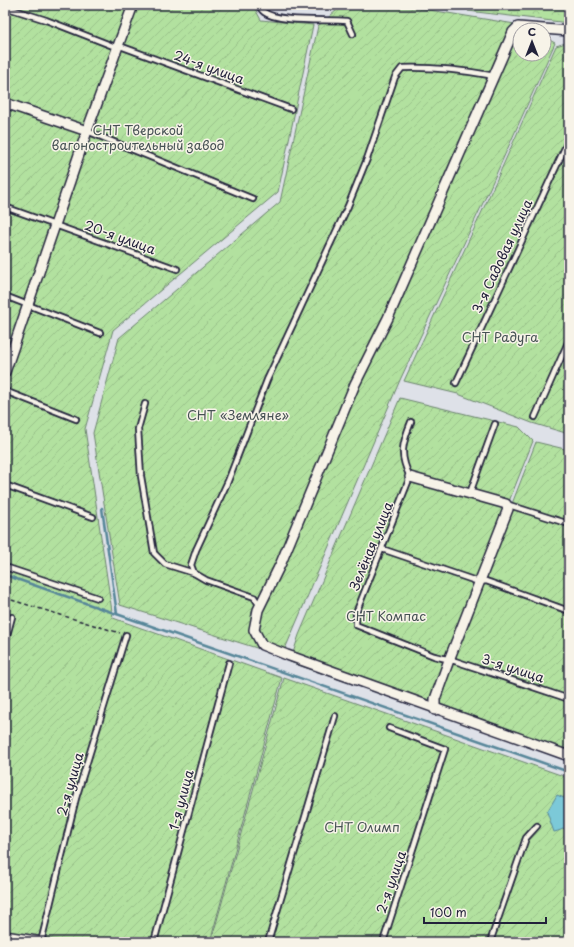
<svg xmlns="http://www.w3.org/2000/svg" width="574" height="947" font-family="'Playpen Sans',sans-serif">
<style>
.forest{fill:url(#forest-crowns);stroke:#6a826d}
.garden{fill:url(#garden-furrows);stroke:#6a826d}
.water{fill:#7bc9d8;stroke:#578699}
.lines{fill:none;stroke-linecap:round;stroke-linejoin:round}
.stream{stroke:#578699;stroke-width:2.5}
.service-casing{stroke:#22223b;stroke-width:8}
.minor-casing{stroke:#22223b;stroke-width:12}
.path{stroke:#22223b;stroke-width:1.5;stroke-dasharray:4 3;stroke-linecap:butt}
.service{stroke:#f7f3e8;stroke-width:4.5}
.minor{stroke:#f7f3e8;stroke-width:9}
.labels{text-anchor:middle;stroke-width:3;stroke-linejoin:round;paint-order:stroke}
.street-label{font-size:13px;fill:#22223b;stroke:#f7f3e8}
.park-label{font-size:13px;fill:#465254;stroke:#f7f3e8}
</style>
<defs>
<pattern id="forest-crowns" width="20" height="18" patternUnits="userSpaceOnUse"><rect width="20" height="18" fill="#b2e19f"/><path d="M2 6a3 3 0 1 1 6 0M12 15a3 3 0 1 1 6 0" fill="none" stroke="#99c18a"/></pattern>
<pattern id="garden-furrows" width="10" height="10" patternUnits="userSpaceOnUse"><rect width="10" height="10" fill="#b2e19f"/><path d="M-1 1l2-2M0 10L10 0M9 11l2-2" fill="none" stroke="#99c18a"/></pattern>
</defs>
<rect width="100%" height="100%" fill="#dee1e8"/>
<filter id="ink" filterUnits="userSpaceOnUse"><feTurbulence type="fractalNoise" baseFrequency=".025" numOctaves="2"/><feDisplacementMap in="SourceGraphic" scale="8" xChannelSelector="R" yChannelSelector="G"/><feConvolveMatrix kernelMatrix="1 2 1 2 8 2 1 2 1" color-interpolation-filters="sRGB"/></filter>
<g filter="url(#ink)">
<path class="forest" d="M480,5H569V23L468,11Z"/>
<g class="garden">
<path d="M5,5H253L261,20L313,25L278,192L113,330L85,429L113,618L282,678L210,942H68L5,931Z"/>
<path d="M343,5L417,8L515,24L520,30V54H544V37L555,43L489,190L400,380L282,656L120,605L93,433L119,338L280,202L318,26Z"/>
<path d="M569,42V434L532,423L458,394L404,381L497,179L556,46Z"/>
<path d="M400,398L519,427L533,441L426,710L290,662L299,635Z"/>
<path d="M536,442L569,450V759L431,712Z"/>
<path d="M284,678L569,778V942H211Z"/>
</g>
<path class="water" d="M557,795L569,800C569,817 574,828 554,832L547,812Z"/>
<g class="lines">
<g class="stream">
<path d="M102,508L117,614"/>
<path d="M5,575L569,772"/>
</g>
<defs>
<g id="service">
<path d="M258,5C260,7 262,11 264,12C278,23 327,19 347,21L353,34"/>
<path d="M5,7L46,20L118,48"/>
<path d="M120,46L291,109"/>
<path d="M87,131L253,199"/>
<path d="M5,207L177,269"/>
<path d="M5,296L100,333"/>
<path d="M456,383L569,139"/>
<path d="M5,391L76,419"/>
<path d="M145,404L138,429L141,476L154,553L165,564L194,573"/>
<path d="M535,417L569,340"/>
<path d="M411,422C402,444 399,455 410,477L356,613V625L434,656L455,661L569,699"/>
<path d="M5,485L93,517"/>
<path d="M470,493L495,424"/>
<path d="M506,504L569,524"/>
<path d="M382,549L479,582L486,581L569,611"/>
<path d="M5,567L98,598"/>
<path d="M260,606L254,597L206,580L194,573L191,565L196,550L228,481L267,380L348,206L367,159L395,77L402,68C431,67 460,70 489,75L491,80"/>
<path d="M5,643L12,617"/>
<path d="M41,942L76,798L126,635"/>
<path d="M154,942L229,663"/>
<path d="M268,942L335,716"/>
<path d="M383,942L445,749L389,728"/>
<path d="M490,942L526,838L537,826"/>
</g>
<g id="minor">
<path d="M569,31L518,27L513,32L388,318L355,384L281,563L258,610L254,630L262,645L287,655L569,756"/>
<path d="M5,103L87,131"/>
<path d="M5,372L87,131L133,5"/>
<path d="M410,477L506,504L508,509L449,660L435,699V710"/>
<path d="M5,936L42,942"/>
</g>
</defs>
<use href="#service" class="service-casing"/>
<use href="#minor" class="minor-casing"/>
<path class="path" d="M5,598L120,633"/>
<use href="#service" class="service"/>
<use href="#minor" class="minor"/>
</g>
</g>
<g class="labels">
<g class="street-label">
<text transform="translate(209 67) rotate(20)" y="5">24-я улица</text>
<text transform="translate(120 237) rotate(20)" y="5">20-я улица</text>
<text transform="translate(502 256) rotate(-65)" y="5">3-я Садовая улица</text>
<text transform="translate(371 546) rotate(-68)" y="5">Зелёная улица</text>
<text transform="translate(513 668) rotate(18)" y="5">3-я улица</text>
<text transform="translate(70 784) rotate(-74)" y="5">2-я улица</text>
<text transform="translate(181 800) rotate(-75)" y="5">1-я улица</text>
<text transform="translate(391 882) rotate(-71)" y="5">2-я улица</text>
</g>
<g class="park-label">
<text x="138" y="135">СНТ Тверской<tspan x="138" dy="15">вагоностроительный завод</tspan></text>
<text x="500" y="342">СНТ Радуга</text>
<text x="238" y="420">СНТ «Земляне»</text>
<text x="386" y="621">СНТ Компас</text>
<text x="362" y="832">СНТ Олимп</text>
</g>
</g>
<rect width="574" height="947" fill="none" stroke="#f7f3e8" stroke-width="20"/>
<rect x="10" y="10" width="554" height="927" fill="none" stroke="#22223b" stroke-width="1.5" filter="url(#ink)"/>
<g transform="translate(532 42)"><circle r="19" fill="#f7f3e8" stroke="#a29fa3"/>
<path d="M0-3L7 15L0 10L-7 15Z" fill="#22223b"/>
<text y="-6" font-size="11" font-weight="bold" text-anchor="middle" fill="#22223b">С</text>
</g>
<path d="M424 917v6h122v-6" fill="none" stroke="#22223b" stroke-width="2"/>
<text x="430" y="917" font-size="12" fill="#22223b" stroke="#f7f3e8" stroke-width="3" paint-order="stroke">100 m</text>
</svg>
